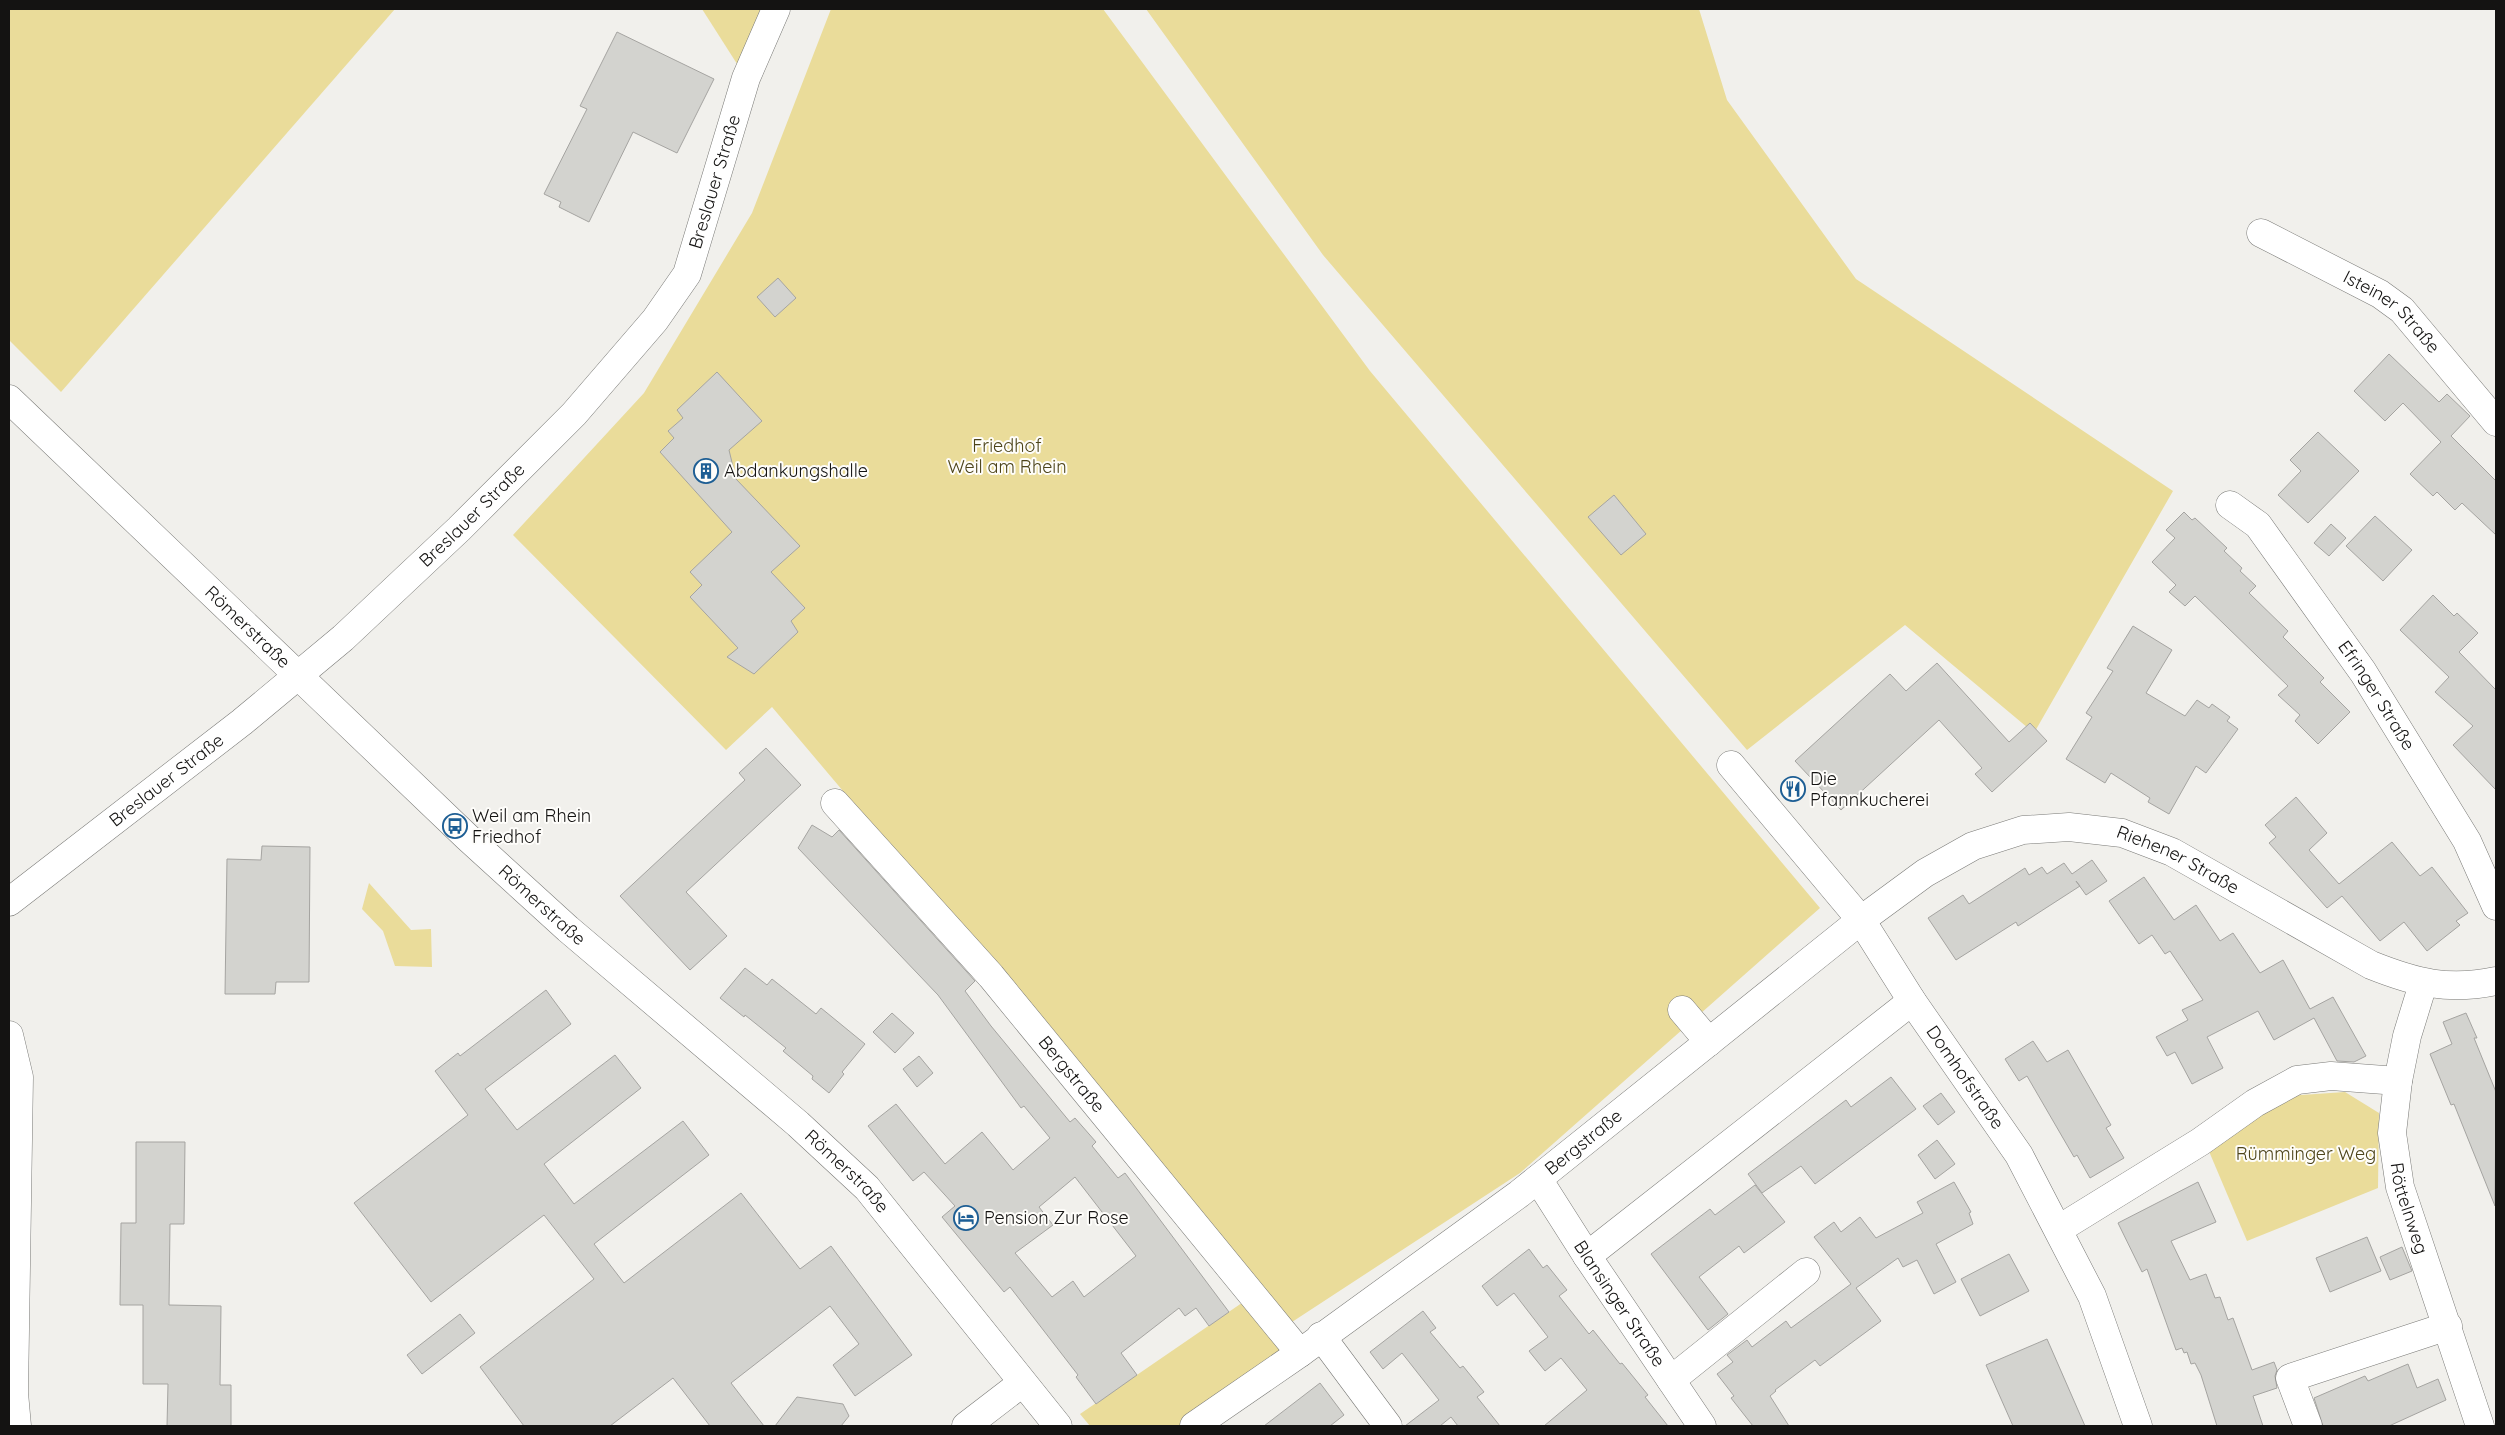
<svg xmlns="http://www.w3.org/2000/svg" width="2505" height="1435" font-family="Quicksand,sans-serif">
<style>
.green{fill:#eadc9a}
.building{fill:#d3d3cf;stroke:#a5a4a1;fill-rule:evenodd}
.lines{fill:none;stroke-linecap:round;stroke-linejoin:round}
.minor-casing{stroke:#7a7a77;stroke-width:29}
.minor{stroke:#fff;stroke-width:28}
.labels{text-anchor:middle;stroke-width:4;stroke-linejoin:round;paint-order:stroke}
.street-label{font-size:18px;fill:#141312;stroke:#fefdfa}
.park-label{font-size:18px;fill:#4d441a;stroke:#fefdfa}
.poi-label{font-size:18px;fill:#141312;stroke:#fefdfa;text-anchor:start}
</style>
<rect width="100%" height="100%" fill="#f1f0ec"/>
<g class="green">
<path d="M9,9H395L61,392L9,340Z"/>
<path d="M702,9H776L746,78Z"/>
<path d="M831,9H1103L1370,371L1820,908L1520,1173L1292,1322L772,707L726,750L513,535L644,393L752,213Z"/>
<path d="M1146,9H1699L1727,100L1856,279L2173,491L2034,733L1905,625L1747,750L1323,255Z"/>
<path d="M369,883L411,930L431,929L432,967L395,966L383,931L362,909Z"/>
<path d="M2345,1092L2379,1113L2378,1188L2247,1241L2208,1149L2287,1096Z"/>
<path d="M1252,1296L1300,1353L1194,1426H1090L1080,1414Z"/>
</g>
<g class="building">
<path d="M617,32L714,79L677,153L633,132L589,222L559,207L561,202L544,194L587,109L580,106Z"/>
<path d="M778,278L796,298L775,317L757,297Z"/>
<path d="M2389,354L2439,402L2447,394L2470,416L2451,436L2496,481V535L2462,503L2455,510L2437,492L2433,496L2410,474L2441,442L2403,403L2385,421L2354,391Z"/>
<path d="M717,372L762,421L729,450L736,479L800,546L771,572L805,608L791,621L798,632L754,674L727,657L738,648L690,597L702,585L690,572L732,532L660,452L674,438L668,431L683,418L677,410Z"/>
<path d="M2318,432L2359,471L2308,523L2278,495L2301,471L2290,460Z"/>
<path d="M1614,495L1646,534L1621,555L1588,517Z"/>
<path d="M2184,512L2192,520L2195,518L2227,548L2224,551L2242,568L2240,571L2256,586L2249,593L2288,631L2283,637L2324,678L2320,682L2350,712L2318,744L2295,721L2300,715L2278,695L2288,686L2195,596L2185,606L2169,592L2176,585L2152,562L2175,538L2166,530Z"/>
<path d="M2375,516L2412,550L2383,581L2346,546Z"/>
<path d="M2331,524L2346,538L2329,556L2314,543Z"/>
<path d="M2433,595L2454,616L2457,613L2478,633L2459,652L2496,690V790L2453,745L2473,726L2435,692L2449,677L2400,630Z"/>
<path d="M2133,626L2172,650L2146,693L2185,716L2197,700L2209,708L2212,704L2230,717L2227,721L2238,729L2206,773L2196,766L2169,814L2148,802L2150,798L2111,773L2105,783L2066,759L2092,717L2086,713L2113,671L2107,668Z"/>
<path d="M1937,663L2009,742L2030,723L2047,741L1992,792L1975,774L1982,768L1939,720L1841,810L1795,761L1890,674L1906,691Z"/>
<path d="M766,748L801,785L686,892L727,936L690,970L620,896L745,780L739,773Z"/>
<path d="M2296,797L2327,833L2309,850L2339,884L2392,842L2420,876L2432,867L2468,913L2456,921L2460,925L2427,951L2404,922L2380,941L2342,896L2327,908L2269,843L2276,837L2265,825Z"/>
<path d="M812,825L832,837L839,830L975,981L965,991L991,1026L1070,1122L1075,1118L1096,1142L1092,1146L1118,1178L1125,1173L1229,1312L1209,1326L1196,1308L1185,1316L1179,1308L1121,1353L1137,1375L1096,1404L1076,1377L1078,1375L1010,1287L1004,1292L942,1217L955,1206L924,1172L913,1181L868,1126L896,1104L945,1164L982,1132L1013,1170L1050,1138L1024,1106L1021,1108L938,995L798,848ZM1075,1177L1136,1256L1084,1297L1073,1281L1052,1297L1015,1253L1053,1225L1039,1207Z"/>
<path d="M262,846L310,847L309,982H276L275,994H225L227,859L261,860Z"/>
<path d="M2092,860L2107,881L2086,895L2076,881L2080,886L2018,926L2016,922L1956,960L1928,918L1963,895L1969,904L2025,868L2029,875L2042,867L2047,874L2064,863L2072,874Z"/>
<path d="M2144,877L2174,920L2196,905L2220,941L2233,933L2260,973L2283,960L2310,1009L2333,997L2366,1056L2354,1062L2337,1061L2314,1018L2274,1040L2258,1011L2207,1037L2223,1068L2192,1084L2175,1052L2167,1056L2156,1037L2188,1020L2182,1010L2203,1000L2170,951L2165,954L2152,935L2139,944L2109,901Z"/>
<path d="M745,968L767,985L772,979L816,1014L821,1008L865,1044L842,1072L844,1074L829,1093L812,1079L813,1076L783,1051L786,1048L745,1015L744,1017L720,998Z"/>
<path d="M546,990L571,1024L485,1089L517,1130L615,1055L641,1088L544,1164L574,1204L683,1121L709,1155L594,1244L624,1283L741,1193L800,1269L831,1246L912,1355L855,1396L833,1365L859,1344L830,1306L731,1383L764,1426H710L673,1378L610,1426H524L480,1367L594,1279L544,1215L431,1302L354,1203L468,1115L435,1071L458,1053L460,1056Z"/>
<path d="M892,1013L914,1033L895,1053L873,1032Z"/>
<path d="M2466,1013L2477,1038H2474L2496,1092L2495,1206L2454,1104L2451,1105L2430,1054L2452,1044L2443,1022Z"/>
<path d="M2033,1041L2047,1062L2068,1050L2111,1125L2106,1128L2124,1158L2090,1178L2077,1155L2074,1157L2027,1076L2019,1081L2005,1059Z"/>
<path d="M919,1056L933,1073L917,1087L903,1069Z"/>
<path d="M1891,1077L1916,1109L1815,1184L1801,1166L1762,1193L1748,1174L1846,1100L1851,1107Z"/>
<path d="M1941,1093L1955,1112L1938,1125L1923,1106Z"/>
<path d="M1937,1140L1955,1164L1935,1179L1918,1155Z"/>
<path d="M136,1142H185L184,1224H170L169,1305L221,1306L220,1385H231V1426H167L168,1384H143V1305H120L121,1223H136Z"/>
<path d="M1954,1182L1971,1212L1969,1213L1973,1224L1936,1244L1956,1282L1934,1294L1917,1260L1903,1267L1898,1258L1856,1288L1881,1321L1820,1366L1815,1360L1775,1390L1776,1391L1770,1396L1789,1426H1753L1731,1398L1734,1396L1717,1374L1733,1362L1727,1355L1747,1340L1752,1347L1786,1321L1791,1328L1851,1284L1814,1237L1834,1222L1841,1232L1860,1217L1876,1238L1923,1213L1917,1202Z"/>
<path d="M2198,1182L2216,1222L2171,1241L2190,1280L2206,1274L2215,1298L2220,1297L2228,1320L2233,1318L2252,1370L2274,1362L2277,1370L2275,1376L2277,1388L2253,1396L2263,1426H2217L2201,1375L2195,1363L2191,1364L2187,1352L2184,1353L2182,1348L2176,1350L2147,1269L2142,1272L2118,1223Z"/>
<path d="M1755,1185L1785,1222L1744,1253L1739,1246L1699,1277L1728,1314L1708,1330L1651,1254L1710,1209L1715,1215Z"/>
<path d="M2367,1237L2381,1271L2330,1292L2316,1258Z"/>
<path d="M2402,1247L2412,1271L2390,1280L2380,1257Z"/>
<path d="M1529,1249L1543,1268L1547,1265L1567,1290L1559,1296L1589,1334L1593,1330L1620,1364L1622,1363L1648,1395L1645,1397L1668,1426H1544L1587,1390L1561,1358L1545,1371L1529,1351L1548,1337L1514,1293L1497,1306L1482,1286Z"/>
<path d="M2009,1254L2029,1291L1980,1316L1961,1279Z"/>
<path d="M1423,1311L1436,1328L1430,1332L1460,1368L1463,1366L1484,1392L1477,1397L1500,1426H1458L1451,1417L1440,1426H1405L1439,1400L1402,1353L1383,1369L1370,1352Z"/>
<path d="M460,1314L475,1333L422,1374L407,1355Z"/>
<path d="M2047,1339L2085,1426H2013L1986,1365Z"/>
<path d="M2408,1364L2417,1388L2438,1379L2446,1400L2389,1426H2323L2314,1398L2365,1376L2368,1381Z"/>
<path d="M1320,1383L1344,1415L1330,1426H1264Z"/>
<path d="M797,1397L843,1404L849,1416L841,1426H775Z"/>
</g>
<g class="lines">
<defs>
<g id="minor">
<path id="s1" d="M2261,233L2380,294L2402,310L2496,422"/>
<path id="s2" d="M9,399L467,837L568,929L798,1124L867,1188L1058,1426"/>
<path id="s3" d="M2230,505L2258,525L2363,672L2467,841L2496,906"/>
<path id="s4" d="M1731,765L1861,920L1912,1001L2019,1155L2092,1296L2138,1426"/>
<path id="s5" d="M835,803L991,976L1300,1353"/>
<path id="s6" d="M9,902L242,722L343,638L459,529L574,414L655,320L687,274L746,78L776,9"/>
<path id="s7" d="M2423,984L2407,1036L2398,1081L2392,1133L2400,1187L2480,1426"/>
<path d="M1682,1010L1709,1042"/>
<path d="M9,1035L19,1077L14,1393L17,1426"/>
<path id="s8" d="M1538,1179L1587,1256L1702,1426"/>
<path d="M2059,1229L2200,1142L2255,1103L2297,1080L2331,1076L2398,1081"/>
<path d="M1587,1256L1912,1001"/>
<path d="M1321,1336L1388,1426"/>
<path d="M1671,1380L1806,1272"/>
<path d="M966,1426L1022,1383"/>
<path id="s9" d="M1194,1426L1300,1353L1519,1194L1861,920L1925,873L1973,846L2023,830L2069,827L2122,833L2172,852L2371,965C2416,983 2448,991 2496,981"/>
<path d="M2308,1426L2290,1378L2448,1326"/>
</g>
</defs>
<use href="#minor" class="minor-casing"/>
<use href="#minor" class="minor"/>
</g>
<defs>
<symbol id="building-ring" viewBox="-11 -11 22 22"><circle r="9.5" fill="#fefdfa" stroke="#1d5e94" stroke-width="1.5"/><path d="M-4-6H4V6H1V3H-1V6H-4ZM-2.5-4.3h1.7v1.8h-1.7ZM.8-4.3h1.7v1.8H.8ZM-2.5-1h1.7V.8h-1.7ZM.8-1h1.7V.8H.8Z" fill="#1d5e94"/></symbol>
<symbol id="restaurant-ring" viewBox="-11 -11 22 22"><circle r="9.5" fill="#fefdfa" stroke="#1d5e94" stroke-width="1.5"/><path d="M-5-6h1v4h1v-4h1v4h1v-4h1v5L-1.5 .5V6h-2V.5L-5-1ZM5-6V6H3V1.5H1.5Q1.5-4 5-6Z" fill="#1d5e94"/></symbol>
<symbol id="bus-ring" viewBox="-11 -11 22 22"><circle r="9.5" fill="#fefdfa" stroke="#1d5e94" stroke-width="1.5"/><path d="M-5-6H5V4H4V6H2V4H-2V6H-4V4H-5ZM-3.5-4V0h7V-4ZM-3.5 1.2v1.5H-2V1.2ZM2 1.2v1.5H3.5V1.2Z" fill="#1d5e94"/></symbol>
<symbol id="hotel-ring" viewBox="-11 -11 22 22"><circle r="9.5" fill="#fefdfa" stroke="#1d5e94" stroke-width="1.5"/><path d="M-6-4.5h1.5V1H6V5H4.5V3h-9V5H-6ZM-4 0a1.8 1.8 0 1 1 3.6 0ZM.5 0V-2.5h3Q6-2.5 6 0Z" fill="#1d5e94"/></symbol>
</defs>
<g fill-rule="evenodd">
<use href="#building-ring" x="692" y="457" width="28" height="28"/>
<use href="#restaurant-ring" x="1779" y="775" width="28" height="28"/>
<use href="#bus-ring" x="441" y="812" width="28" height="28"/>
<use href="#hotel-ring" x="952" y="1204" width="28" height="28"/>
</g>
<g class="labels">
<g class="street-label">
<text dy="6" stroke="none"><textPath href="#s6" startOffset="1024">Breslauer Straße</textPath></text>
<text dy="6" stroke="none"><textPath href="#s1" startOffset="154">Isteiner Straße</textPath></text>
<text dy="6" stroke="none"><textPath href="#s6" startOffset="604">Breslauer Straße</textPath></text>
<text dy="6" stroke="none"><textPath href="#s2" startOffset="330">Römerstraße</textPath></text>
<text dy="6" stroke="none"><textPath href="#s3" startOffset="242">Efringer Straße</textPath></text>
<text dy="6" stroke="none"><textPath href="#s6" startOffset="199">Breslauer Straße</textPath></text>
<text dy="6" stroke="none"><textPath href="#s9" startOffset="1186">Riehener Straße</textPath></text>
<text dy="6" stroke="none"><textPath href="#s2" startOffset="735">Römerstraße</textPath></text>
<text dy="6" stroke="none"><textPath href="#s5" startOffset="360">Bergstraße</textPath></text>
<text dy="6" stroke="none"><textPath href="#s4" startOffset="391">Domhofstraße</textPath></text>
<text dy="6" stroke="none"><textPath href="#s9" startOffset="482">Bergstraße</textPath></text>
<text dy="6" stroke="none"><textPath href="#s2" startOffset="1140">Römerstraße</textPath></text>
<text dy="6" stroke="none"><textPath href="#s7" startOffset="230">Röttelnweg</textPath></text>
<text dy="6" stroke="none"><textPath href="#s8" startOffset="149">Blansinger Straße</textPath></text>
</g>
<g class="park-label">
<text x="1007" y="452">Friedhof<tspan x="1007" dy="21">Weil am Rhein</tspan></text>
<text x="2306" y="1160">Rümminger Weg</text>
</g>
<g class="poi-label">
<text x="724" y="477">Abdankungshalle</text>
<text x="1810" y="785">Die<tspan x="1810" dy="21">Pfannkucherei</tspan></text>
<text x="472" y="822">Weil am Rhein<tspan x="472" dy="21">Friedhof</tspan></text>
<text x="984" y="1224">Pension Zur Rose</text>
</g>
</g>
<rect width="2505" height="1435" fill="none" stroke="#141312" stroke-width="20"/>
</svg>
